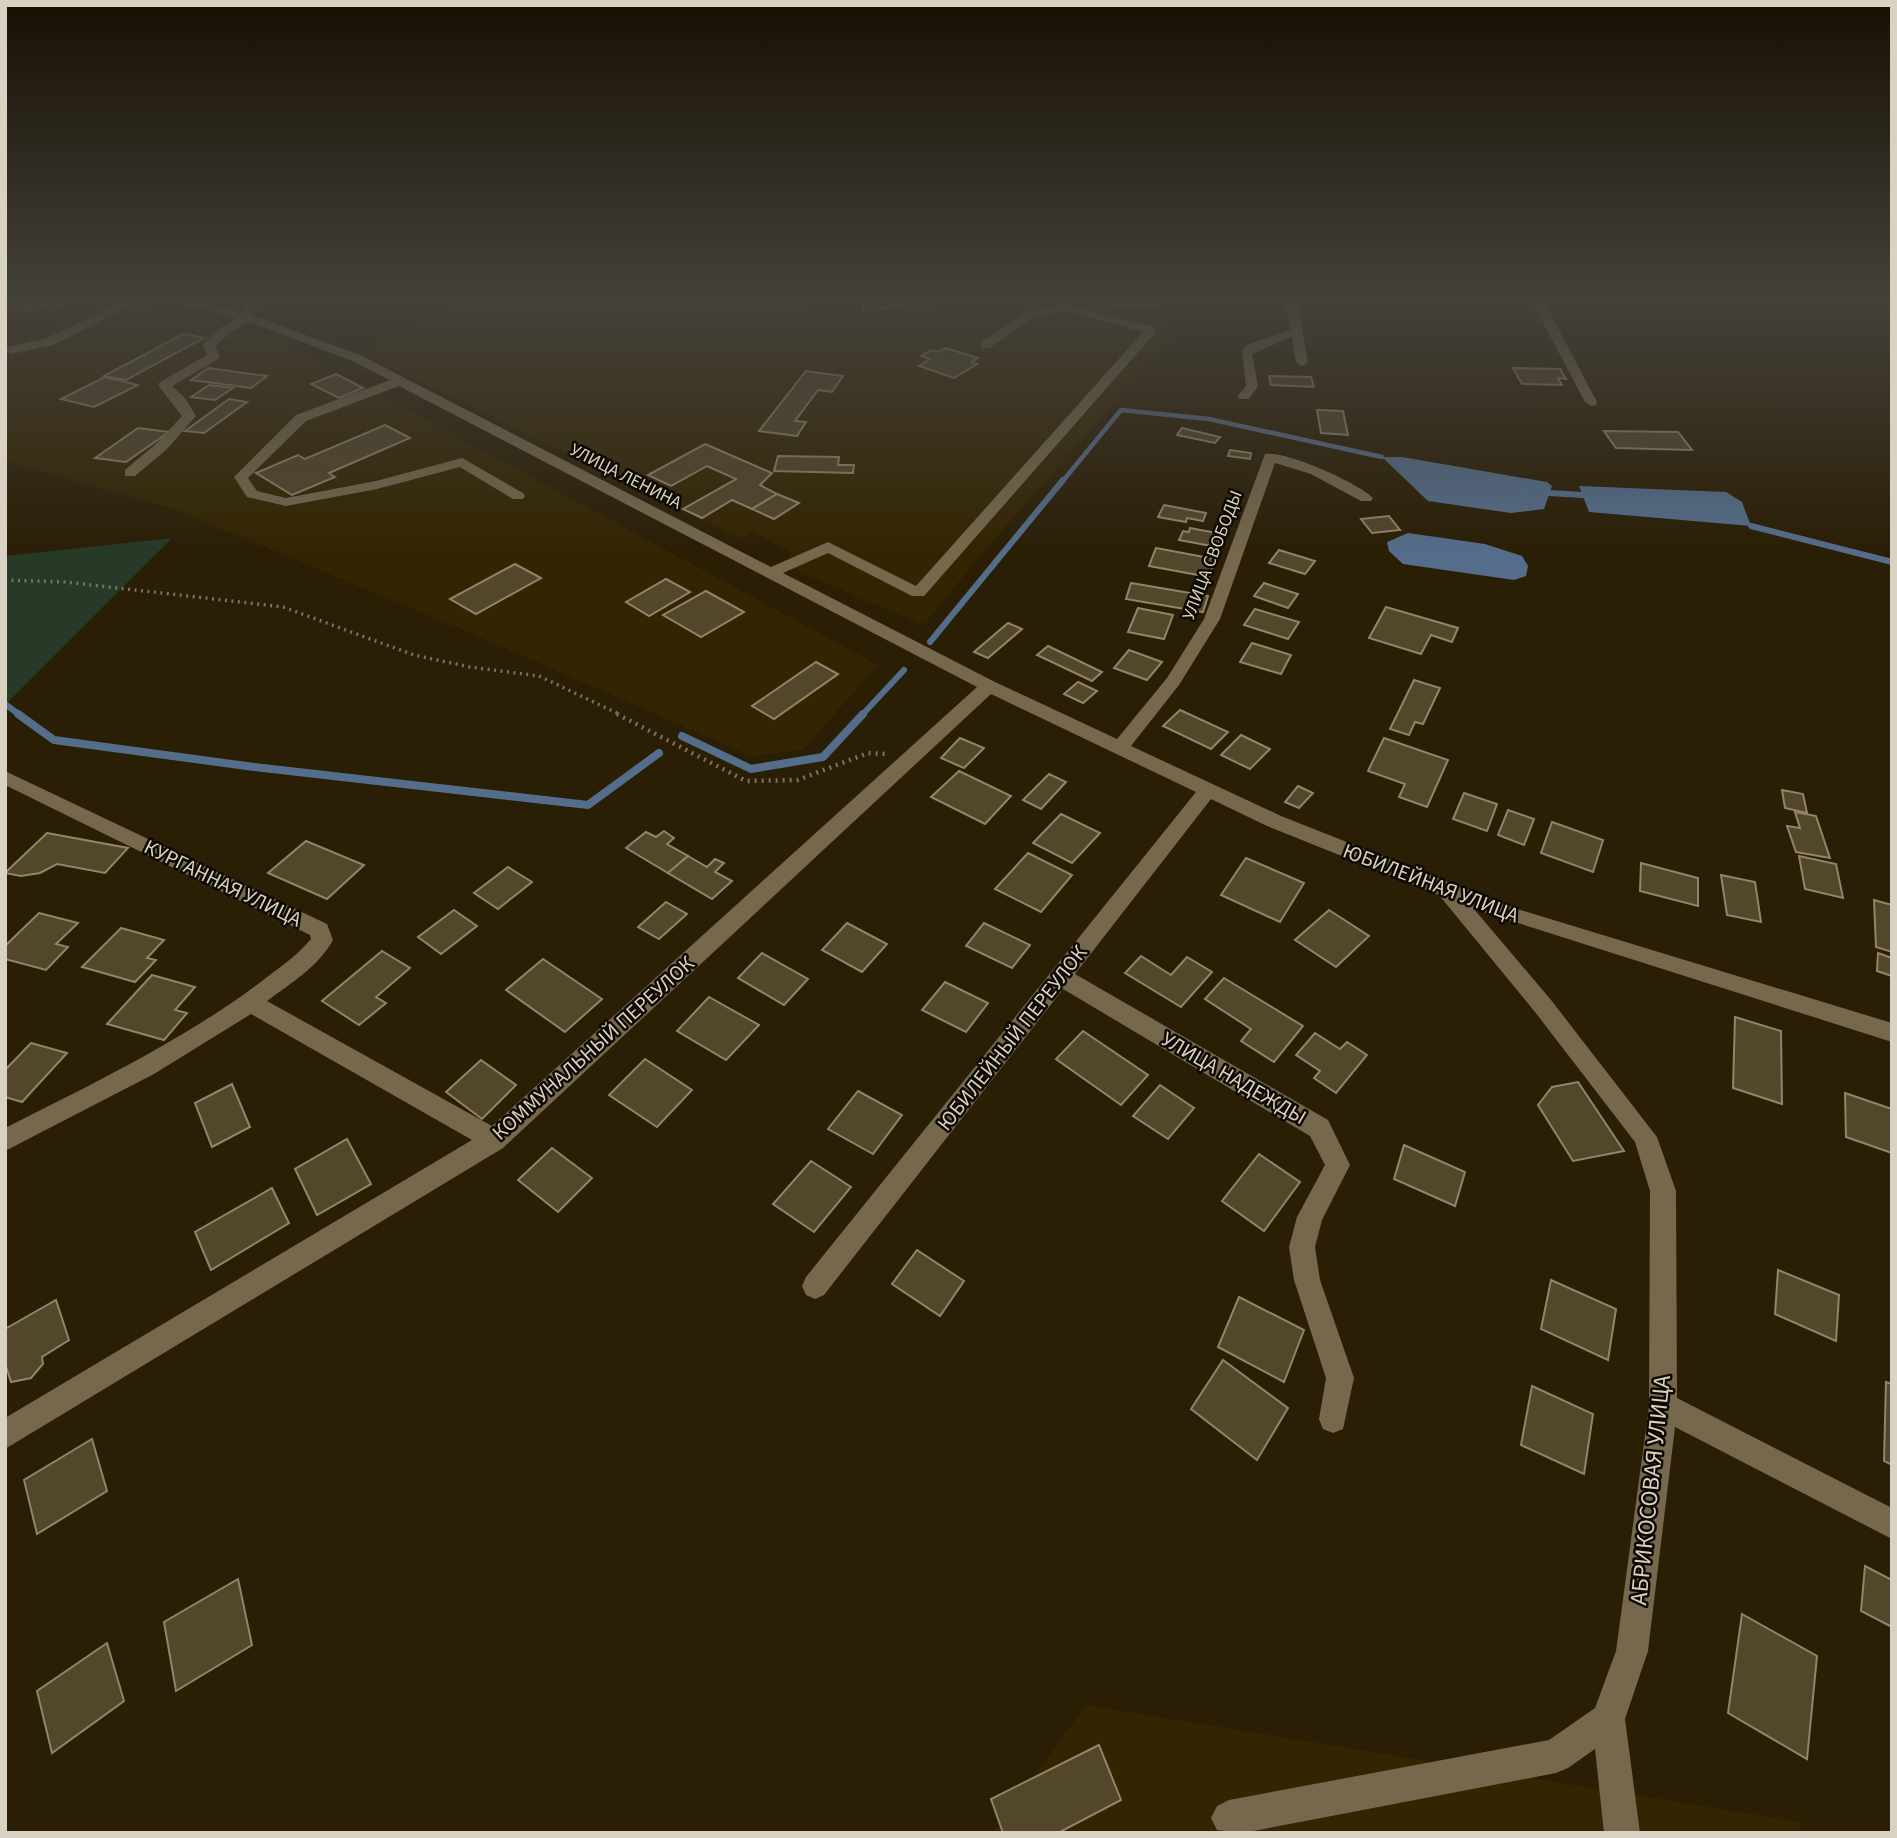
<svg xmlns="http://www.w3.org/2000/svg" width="1897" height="1838" font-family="'Source Sans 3',sans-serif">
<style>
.built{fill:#332502}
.green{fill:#273927}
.water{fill:#546d8b}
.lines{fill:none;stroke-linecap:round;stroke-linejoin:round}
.stream-far2{stroke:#546d8b;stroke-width:4.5}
.stream-far1{stroke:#546d8b;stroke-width:6}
.stream{stroke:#546d8b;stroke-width:8}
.building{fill:#52462b;stroke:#918468;stroke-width:2}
.path-far1{stroke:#7c725e;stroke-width:3.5;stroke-dasharray:2 4.5;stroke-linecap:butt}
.path{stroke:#7c725e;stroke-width:4.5;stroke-dasharray:2 5;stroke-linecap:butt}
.minor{fill:#75684d;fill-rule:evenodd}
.labels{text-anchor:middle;stroke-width:5;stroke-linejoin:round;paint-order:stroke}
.far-street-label{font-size:18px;fill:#d9d2c3;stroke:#0e0902}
.street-label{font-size:21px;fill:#d9d2c3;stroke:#0e0902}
.near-street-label{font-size:24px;fill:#d9d2c3;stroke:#0e0902}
</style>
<rect width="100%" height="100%" fill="#2a1e05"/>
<g class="built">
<path d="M473,296H775L838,319L943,323L977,310L1085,301L1171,319L1165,326L1178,330L974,563L924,625L789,567L790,552L753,532L742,540L359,352Z"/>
<path d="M115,297L274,337L878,665L803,750L751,756L459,628L171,508L5,461V336L23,339Z"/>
<path d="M1086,1705L1800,1822L1801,1833H992Z"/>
</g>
<path class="green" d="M172,538L5,705V556Z"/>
<g class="water">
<path d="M1382,457H1402L1547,482L1552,486L1544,509L1511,513L1428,501Z"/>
<path d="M1579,486L1726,492L1742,502L1751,526L1589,512Z"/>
<path d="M1408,533L1485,544L1522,556L1528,566L1526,576L1514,580L1403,564L1389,551L1387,542Z"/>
</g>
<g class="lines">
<path class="stream-far2" d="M1062,482L1121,410L1209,419L1382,457"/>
<g class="stream-far1">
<path d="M1549,493L1582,495"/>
<path d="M1751,526L1892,562"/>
<path d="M930,642L1063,480"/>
<path d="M5,704L20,715"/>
<path d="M862,715L904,670"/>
</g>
<g class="stream">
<path d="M18,714L54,740L254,767L588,805L659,753"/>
<path d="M682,736L751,769L823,757L863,714"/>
</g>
</g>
<g class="building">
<path d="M58,296L56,297L72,300L61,305L52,303L32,312L20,309L46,298L42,297L44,296Z"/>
<path d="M294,296L318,298L311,303L287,302Z"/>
<path d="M1113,296H1153L1155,307L1115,306Z"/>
<path d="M882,297V302L906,301V306L863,311V298Z"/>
<path d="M15,298L24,303L5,311V300Z"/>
<path d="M905,300H927L928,310H906Z"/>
<path d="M183,334L204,338L126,380L104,376Z"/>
<path d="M946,348L978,358L972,362L977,364L954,378L919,366L930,359L921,356L931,350L937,352Z"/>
<path d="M208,368L267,376L251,388L191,380Z"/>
<path d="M1513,368L1560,369L1566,379L1558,378L1562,385L1522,384Z"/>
<path d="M806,371L843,376L832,392L818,390L795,421L806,422L797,436L759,431Z"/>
<path d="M336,374L363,388L339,398L311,384Z"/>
<path d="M1269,376L1311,377L1314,387L1271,385Z"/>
<path d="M105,377L138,385L94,407L61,399Z"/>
<path d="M209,385L233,388L215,400L191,397Z"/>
<path d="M229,399L247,402L204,433L185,431Z"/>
<path d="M1317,410L1343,411L1348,435L1321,433Z"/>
<path d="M385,425L410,438L329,473L335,477L292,495L256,473L298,455L305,459Z"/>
<path d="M138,428L169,432L126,462L95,458Z"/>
<path d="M1182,428L1220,437L1215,443L1177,435Z"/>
<path d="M1604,431L1678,432L1692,450L1616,448Z"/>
<path d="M705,444L772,473L760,485L777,494L752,509L732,500L702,518L683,509L736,479L707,466L671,486L648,475Z"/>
<path d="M1230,450L1251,453L1250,459L1228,456Z"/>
<path d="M778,456L839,457L838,465H854L853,473L774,471Z"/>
<path d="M777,494L799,503L774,519L752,509Z"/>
<path d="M1164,505L1206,513L1203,521L1187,518L1186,522L1158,517Z"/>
<path d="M1389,516L1400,530L1372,533L1361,519Z"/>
<path d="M1190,528L1222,534L1217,547L1179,540L1183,531L1189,532Z"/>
<path d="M1156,548L1215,559L1209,577L1149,566Z"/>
<path d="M1279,550L1315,561L1305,574L1269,563Z"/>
<path d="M515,564L541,578L476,614L450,599Z"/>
<path d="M666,579L690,592L649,616L626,602Z"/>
<path d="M1131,583L1208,596L1203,612L1126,599Z"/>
<path d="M1264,583L1298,594L1288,608L1254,596Z"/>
<path d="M706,591L744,612L701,637L663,615Z"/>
<path d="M1386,607L1458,628L1452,642L1431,635L1421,654L1369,638Z"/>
<path d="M1138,608L1173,615L1164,639L1128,632Z"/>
<path d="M1255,609L1299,622L1288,639L1244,625Z"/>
<path d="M1008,623L1022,629L988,658L974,652Z"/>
<path d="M1252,643L1291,655L1281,674L1240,662Z"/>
<path d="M1048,646L1102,672L1092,681L1037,655Z"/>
<path d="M1129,650L1162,662L1147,680L1114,668Z"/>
<path d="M816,662L838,674L774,719L752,706Z"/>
<path d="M1414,680L1440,688L1423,724L1415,722L1409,735L1390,729Z"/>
<path d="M1078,682L1097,691L1083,703L1064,694Z"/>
<path d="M1180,710L1228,732L1211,749L1163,726Z"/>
<path d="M1241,735L1270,749L1250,769L1221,755Z"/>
<path d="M960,738L984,748L964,768L941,758Z"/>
<path d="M1384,738L1448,760L1427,807L1399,797L1405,784L1368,771Z"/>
<path d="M959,771L1011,796L985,824L931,797Z"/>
<path d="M1049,774L1066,782L1041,809L1023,800Z"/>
<path d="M1298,786L1313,793L1299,808L1285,802Z"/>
<path d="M1782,790L1803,794L1807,813L1785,808Z"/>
<path d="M1464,793L1497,804L1487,831L1453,819Z"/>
<path d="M1508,810L1534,819L1524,845L1498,835Z"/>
<path d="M1795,812L1816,816L1830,858L1796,852L1787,826L1800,828Z"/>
<path d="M1061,814L1100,833L1072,863L1033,843Z"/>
<path d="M1552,822L1603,840L1593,872L1541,853Z"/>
<path d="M664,831L674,838L667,844L688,856L668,873L626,848L646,832L656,837Z"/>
<path d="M47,833L128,848L105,873L57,864L40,873L21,876L5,873Z"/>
<path d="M306,841L364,865L327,899L268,873Z"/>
<path d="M1028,853L1072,875L1041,912L995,889Z"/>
<path d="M688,856L707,867L715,859L724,863L715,872L732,881L712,899L668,873Z"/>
<path d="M1799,856L1836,864L1843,898L1805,889Z"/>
<path d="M1246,858L1304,883L1280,922L1221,895Z"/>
<path d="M1641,863L1698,878V906L1640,891Z"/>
<path d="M508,867L532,882L498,909L474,893Z"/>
<path d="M1721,875L1755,882L1761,922L1727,915Z"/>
<path d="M1874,900L1892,905V952L1876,947Z"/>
<path d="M666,902L687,914L659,939L638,927Z"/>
<path d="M454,910L477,926L441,954L418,937Z"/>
<path d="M1329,910L1369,936L1336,967L1295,940Z"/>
<path d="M39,913L78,923L56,944L68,947L46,970L5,959V946Z"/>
<path d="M847,923L887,944L862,972L822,950Z"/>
<path d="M984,923L1030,945L1012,968L966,946Z"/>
<path d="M121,928L164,940L147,958L156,960L135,982L82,967Z"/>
<path d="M382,951L410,968L376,997L386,1003L359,1025L322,1001Z"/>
<path d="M762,953L808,979L784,1005L738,978Z"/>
<path d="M1878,953L1892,958V976L1877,971Z"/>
<path d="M1141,956L1171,975L1187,957L1212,972L1181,1007L1125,973Z"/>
<path d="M543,959L602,999L565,1032L506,990Z"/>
<path d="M152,975L195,987L175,1010L187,1013L164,1040L107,1024Z"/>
<path d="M1224,978L1303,1026L1274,1062L1241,1041L1251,1029L1205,999Z"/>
<path d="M945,982L988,1003L966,1032L922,1010Z"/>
<path d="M709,997L759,1025L726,1060L677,1031Z"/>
<path d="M1735,1017L1781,1031L1782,1104L1733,1088Z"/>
<path d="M1083,1031L1148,1075L1121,1105L1056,1059Z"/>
<path d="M1315,1033L1340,1049L1347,1042L1367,1055L1336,1093L1314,1078L1320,1071L1296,1055Z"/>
<path d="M31,1043L67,1053L22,1102L5,1097V1070Z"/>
<path d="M645,1059L692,1090L657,1127L609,1095Z"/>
<path d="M481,1060L516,1085L482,1119L446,1092Z"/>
<path d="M1578,1082L1624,1151L1573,1161L1538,1105L1552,1087Z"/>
<path d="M232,1084L250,1127L212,1147L195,1103Z"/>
<path d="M1160,1085L1194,1108L1168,1139L1133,1116Z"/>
<path d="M858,1091L902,1115L873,1154L828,1129Z"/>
<path d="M1845,1093L1892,1109V1153L1846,1137Z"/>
<path d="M347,1139L371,1184L317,1215L295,1169Z"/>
<path d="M1404,1145L1465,1172L1455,1206L1394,1179Z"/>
<path d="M552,1148L592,1178L558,1212L518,1180Z"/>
<path d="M1259,1154L1300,1182L1264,1231L1222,1201Z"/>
<path d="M811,1161L851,1187L814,1232L773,1204Z"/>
<path d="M272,1188L289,1223L211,1270L195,1232Z"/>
<path d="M917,1250L964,1281L940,1316L892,1284Z"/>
<path d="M1778,1270L1839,1295L1836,1341L1775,1314Z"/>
<path d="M1551,1280L1616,1309L1608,1360L1541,1329Z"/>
<path d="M1239,1297L1304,1330L1284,1382L1218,1347Z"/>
<path d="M56,1300L69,1340L42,1357L43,1364L31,1378L11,1382L5,1363V1329Z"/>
<path d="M1223,1360L1288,1408L1257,1460L1191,1409Z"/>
<path d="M1886,1382L1892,1384V1465L1884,1461Z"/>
<path d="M1532,1386L1593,1414L1584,1474L1521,1445Z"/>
<path d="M92,1439L107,1491L37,1534L24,1480Z"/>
<path d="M1865,1566L1892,1580V1627L1861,1611Z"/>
<path d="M238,1579L252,1645L176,1691L164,1622Z"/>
<path d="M1742,1614L1817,1656L1807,1759L1728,1713Z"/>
<path d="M107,1643L124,1701L52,1753L37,1691Z"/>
<path d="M1099,1745L1121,1800L1058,1833H1003L991,1799Z"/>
</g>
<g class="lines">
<path class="path-far1" d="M5,580L66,582L283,607L414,655L470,667L539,676L621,715"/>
<path class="path" d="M617,714L746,781L798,780L868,753L886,754"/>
<g class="minor">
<path d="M135,296H150L53,345L11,354L5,350L7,347L45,339Z"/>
<path d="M152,296H172L242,313L243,307L255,296H267L253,310L254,316L360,355L771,567L828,542L916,586L1143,332L1066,311L1035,317L989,348H981V342L1028,312L1060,306L1058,296H1070L1071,306L1155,327V333L924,596H912L828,553L783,573L995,682L1117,739L1167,678L1204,619L1265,454C1285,450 1359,483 1373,498L1371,501H1361L1311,474L1275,463L1220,619L1179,685L1131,746L1281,816L1514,908L1892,1023V1042L1474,909L1551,1000L1657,1137L1676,1191L1677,1398L1892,1508V1539L1675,1427L1648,1651L1625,1719L1640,1833H1604L1595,1749L1568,1768L1556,1773L1243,1833L1217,1830L1211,1818L1217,1806L1229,1800L1549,1740L1595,1708L1616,1651L1649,1406L1650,1191L1635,1142L1535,1012L1439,895L1267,826L1211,799L1075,974L1328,1120L1350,1165L1322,1220L1315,1247L1320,1280L1354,1378L1343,1429L1333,1433L1323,1429L1319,1419L1326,1378L1294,1280L1289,1247L1297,1217L1325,1165L1310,1136L1063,989L824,1295L815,1299L806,1295L802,1286L806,1277L1196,792L991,694L503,1148L5,1449V1418L472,1140L251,1014L154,1074L5,1151V1128C92,1084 180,1042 258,984C276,970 296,957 311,939L310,935L5,785V771L327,924L333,940C318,967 291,983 267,1001L492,1126L977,687L399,386L306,421L248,478L257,491L286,498L376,481L462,458L523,493L525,496L523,499H513L460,467L377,489L286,506L247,497L234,477L296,415L390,380L352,361L250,322L231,332L215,346L220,356L218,359L172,386L185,398L196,416L167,449L135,476H125V470L157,443L182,416L158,385L160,382L207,355L203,345L205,342L223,326L238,319Z"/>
<path d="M1284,296H1296L1308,362L1302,366L1296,362L1292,337L1252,354L1258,386L1249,399H1239L1238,396L1246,386L1242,350L1249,344L1290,330Z"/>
<path d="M1529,296H1541L1597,402L1596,405L1591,406L1585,402Z"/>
<path d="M1878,296H1890L1892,309Z"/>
</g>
</g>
<linearGradient id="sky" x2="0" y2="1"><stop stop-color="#171003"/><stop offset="0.54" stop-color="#44413b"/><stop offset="1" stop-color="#44413b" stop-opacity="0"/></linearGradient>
<rect width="1897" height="553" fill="url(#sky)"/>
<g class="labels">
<g class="far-street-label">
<text transform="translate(626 476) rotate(27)" y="6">УЛИЦА ЛЕНИНА</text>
<text transform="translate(1212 555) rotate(-69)" y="6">УЛИЦА СВОБОДЫ</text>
</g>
<g class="street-label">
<text transform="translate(223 883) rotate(26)" y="7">КУРГАННАЯ УЛИЦА</text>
<text transform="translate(1431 883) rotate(21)" y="7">ЮБИЛЕЙНАЯ УЛИЦА</text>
<text transform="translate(1012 1038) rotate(-52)" y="7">ЮБИЛЕЙНЫЙ ПЕРЕУЛОК</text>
<text transform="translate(593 1048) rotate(-42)" y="7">КОММУНАЛЬНЫЙ ПЕРЕУЛОК</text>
<text transform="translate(1234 1078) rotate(30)" y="7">УЛИЦА НАДЕЖДЫ</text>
</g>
<g class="near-street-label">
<text transform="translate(1650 1490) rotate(-84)" y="8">АБРИКОСОВАЯ УЛИЦА</text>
</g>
</g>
<rect width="1897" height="1838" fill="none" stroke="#d9d2c3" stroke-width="14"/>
</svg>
